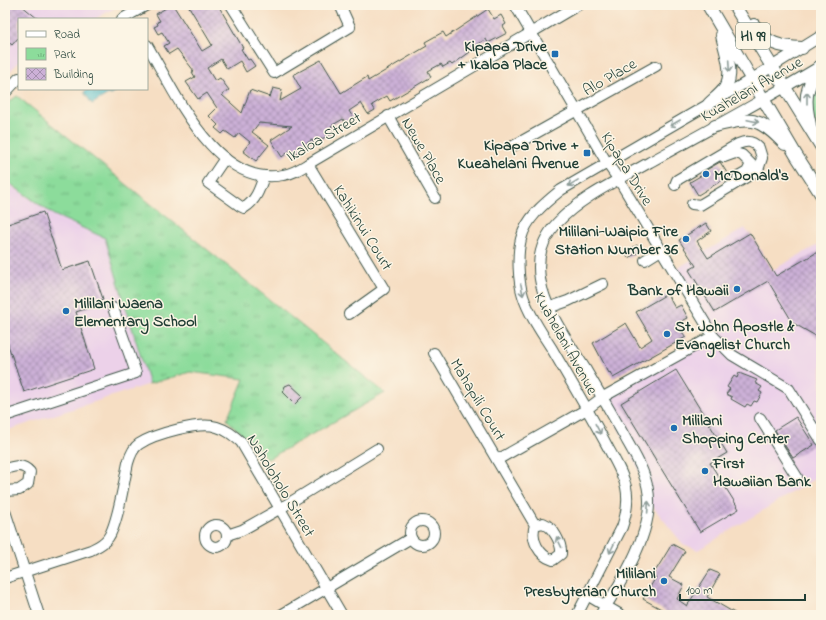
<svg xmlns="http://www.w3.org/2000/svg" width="826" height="620" font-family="'Indie Flower',sans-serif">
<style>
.built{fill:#ecd1e9}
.grass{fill:#8cdc9b;stroke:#568c68}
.park{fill:url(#park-tufts);stroke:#568c68}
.water{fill:url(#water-ripples);stroke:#387d7f}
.building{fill:url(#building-cross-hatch)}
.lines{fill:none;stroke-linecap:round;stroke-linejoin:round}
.minor-casing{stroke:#3f5549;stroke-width:12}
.major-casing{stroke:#3f5549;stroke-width:14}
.minor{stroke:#fff;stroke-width:10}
.major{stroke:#fff;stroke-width:12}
.oneway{stroke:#8f9e9a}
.poi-dot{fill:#1f6fb2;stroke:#fcf5e5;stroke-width:1.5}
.labels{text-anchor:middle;stroke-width:3;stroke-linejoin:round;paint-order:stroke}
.shield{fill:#fcf5e5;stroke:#617469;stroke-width:1}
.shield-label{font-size:15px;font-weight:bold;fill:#1f3d34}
.poi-label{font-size:16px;font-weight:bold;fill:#1f3d34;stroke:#fcf5e5;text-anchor:end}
.street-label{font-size:16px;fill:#1f3d34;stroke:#fcf5e5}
</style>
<defs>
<pattern id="park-tufts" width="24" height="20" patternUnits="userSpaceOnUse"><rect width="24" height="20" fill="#8cdc9b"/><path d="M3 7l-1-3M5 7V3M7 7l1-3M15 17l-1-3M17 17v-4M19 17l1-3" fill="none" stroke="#72b47f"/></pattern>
<pattern id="water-ripples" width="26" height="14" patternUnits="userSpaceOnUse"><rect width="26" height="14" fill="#50bdca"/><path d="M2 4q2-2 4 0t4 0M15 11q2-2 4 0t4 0" fill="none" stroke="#429ba5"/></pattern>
<pattern id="building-cross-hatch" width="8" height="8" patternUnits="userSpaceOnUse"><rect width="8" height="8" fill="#ccb0d7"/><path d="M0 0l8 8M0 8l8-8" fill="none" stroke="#a590af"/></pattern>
</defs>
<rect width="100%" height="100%" fill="#fcf5e5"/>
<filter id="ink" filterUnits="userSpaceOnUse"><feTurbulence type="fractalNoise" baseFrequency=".025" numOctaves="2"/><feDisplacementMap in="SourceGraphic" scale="8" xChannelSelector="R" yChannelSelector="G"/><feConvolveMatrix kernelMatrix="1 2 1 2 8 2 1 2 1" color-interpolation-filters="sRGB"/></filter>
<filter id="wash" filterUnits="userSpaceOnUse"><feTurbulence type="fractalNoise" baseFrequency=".012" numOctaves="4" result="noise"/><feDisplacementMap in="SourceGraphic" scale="16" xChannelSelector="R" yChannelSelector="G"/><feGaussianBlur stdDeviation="0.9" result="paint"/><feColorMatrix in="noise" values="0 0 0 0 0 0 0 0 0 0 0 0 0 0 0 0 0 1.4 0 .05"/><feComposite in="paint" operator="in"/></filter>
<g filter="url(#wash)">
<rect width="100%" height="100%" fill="#f6dec3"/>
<g class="built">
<path d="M5,5H120L95,19H19V62L5,76Z"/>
<path d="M5,181L54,215L105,238L149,384L5,431Z"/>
<path d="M745,228L771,271L821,243V462L813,467L819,476L698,550L683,544L649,502L647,487L603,397L713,336L673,271Z"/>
</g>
<path class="grass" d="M821,81V131L809,111Z"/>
<path class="park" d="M17,96L385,393L268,459L227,420L244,379L190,372L149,384L105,238L54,215L5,180V105Z"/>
<path class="water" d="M87,89H117V90L112,95L108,94L92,104L84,92Z"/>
<g id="blocks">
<g class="building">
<path d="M5,5H21L38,19H19V37L12,45L5,39Z"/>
<path d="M171,5H173L202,51L212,45L188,5H218L243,48L241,49L248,60L250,59L255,66L246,72L240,61L227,69L221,59L207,68L215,81L220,78L229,90L222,95L242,113L250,90L270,97L273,88L282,90L280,101L301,89L293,75L321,60L341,93L367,77L368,81L427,46L425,42L443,32L446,37L488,9L494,19L501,15L506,24L503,26L507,33L488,43L486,39L468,50L470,52L452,65L450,63L443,67L441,64L428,71L431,77L390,101L387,96L372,105L375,110L368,114L361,103L349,111L354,119L346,124L343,119L331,126L335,132L314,143L312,140L299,148L301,151L294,154L291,150L282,157L271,140L292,126L259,123L252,132L269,145L256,161L243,151L250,142L239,133L235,138L225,131L222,134L215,128L218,125L209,116L217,108L207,93L198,99L186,82L195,77L192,72L194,71L177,49L169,54L164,46L169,43L162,32L158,34L154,27L158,25L157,22L160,21L156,14Z"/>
<path d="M720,162L729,176L698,195L690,182L702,175L701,173Z"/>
<path d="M43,212L62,270L90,261L103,299L94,302L96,305L76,312L94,369L24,392L5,336V225Z"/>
<path d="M706,223L711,231L697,241L708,258L750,233L776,276L821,250V339L793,323L768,281L715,312L689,270L696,266L679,240Z"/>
<path d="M637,245L641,251L628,258L625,252Z"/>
<path d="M667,294L675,308L681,305L688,318L682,321L687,329L682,332L686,337L613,378L610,372L609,373L593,343L626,323L640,347L652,339L636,312Z"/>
<path d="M676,370L727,453L710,463L739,509L700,532L621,403Z"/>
<path d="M739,373L757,380L755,383L762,387L759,391L762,393L757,402L754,401L751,406L747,404L745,407L731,399L732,397L726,394L730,389L727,387L734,376L737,378Z"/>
<path d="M290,384L303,396L295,404L283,392L285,386Z"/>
<path d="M796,417L814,445L793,458L775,430Z"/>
<path d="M672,544L685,551L669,577L684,585L677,599L687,606L710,570L720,574L707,597L738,615H672L643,599L656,577L653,575Z"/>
</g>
</g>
</g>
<g filter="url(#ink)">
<use href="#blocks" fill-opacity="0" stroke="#3f5549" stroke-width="1"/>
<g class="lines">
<defs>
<g id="minor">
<path d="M231,5L274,73L350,27L340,5"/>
<path d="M515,5L607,163L619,180L713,336L732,355L789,389L821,440"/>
<path d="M122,19L147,5"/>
<path d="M147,45C174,90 216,189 283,175C292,174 300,169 308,164L578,5"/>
<path d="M5,93L19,78"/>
<path d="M388,116L435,198"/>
<path d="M513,146L656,66"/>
<path d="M724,157L735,153L742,155L751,164L747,172L738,177"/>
<path d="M225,158L208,183L240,206L244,208C256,201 260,188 264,176"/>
<path d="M308,164L384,289L349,314"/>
<path d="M675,185L677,180L738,144C747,140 753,141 759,148L762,158L758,170L700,205L692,204"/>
<path d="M645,260L661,250"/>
<path d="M548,308L568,301L603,284"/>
<path d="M434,353L535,525C530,539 539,556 553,560L561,554C562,543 553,527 543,523L535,525"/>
<path d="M5,416L136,373L113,308"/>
<path d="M760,418L797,477"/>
<path d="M497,460L587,409L603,397L713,336"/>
<path d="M5,469C15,466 22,463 30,472L28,484L19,490L5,491"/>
<path d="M5,511L39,615"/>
<circle cx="422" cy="533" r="12"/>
<circle cx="216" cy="536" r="11"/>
<path d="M227,535L242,530L281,508L377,449"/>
<path d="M5,578L91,550C97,547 104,544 108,538C118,524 124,481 128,463C130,456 133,448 139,444C154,434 200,421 217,427C227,430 233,435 241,442L342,615"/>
<path d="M587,595L621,615"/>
<path d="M281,615L411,538"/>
<path d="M577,615L622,527C635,489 622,474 605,442C588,410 570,380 552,349C542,333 529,315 523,296C518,280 517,255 521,239C526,218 545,203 561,190L752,79L821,36"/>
<path d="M600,615C620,585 648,540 649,504C650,481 638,460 627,441C614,417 600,394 586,370C560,328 513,270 557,223C582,196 619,180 650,162C707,131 764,100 819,67"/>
</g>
<g id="major">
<path d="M708,5L796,155L821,194"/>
<path d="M734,5L821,146"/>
<path d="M754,25C766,44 780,47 802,48"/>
<path d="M709,104C714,99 721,94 725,88C735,72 725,52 722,35"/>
<path d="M810,125C804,100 805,89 819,67"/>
<path d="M715,126C751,117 758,116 785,144"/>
</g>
</defs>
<use href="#minor" class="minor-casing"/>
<use href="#major" class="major-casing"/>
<use href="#minor" class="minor"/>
<use href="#major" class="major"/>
</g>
<defs><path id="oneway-shaft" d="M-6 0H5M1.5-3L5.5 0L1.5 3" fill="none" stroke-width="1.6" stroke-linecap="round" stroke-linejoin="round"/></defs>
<g class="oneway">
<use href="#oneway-shaft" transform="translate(729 66) rotate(87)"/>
<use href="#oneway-shaft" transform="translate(807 98) rotate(-90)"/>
<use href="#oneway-shaft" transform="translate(753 121) rotate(12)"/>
<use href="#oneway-shaft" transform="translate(675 123) rotate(150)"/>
<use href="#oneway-shaft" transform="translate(573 183) rotate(149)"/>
<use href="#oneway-shaft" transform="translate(522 290) rotate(79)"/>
<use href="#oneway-shaft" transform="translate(598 429) rotate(62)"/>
<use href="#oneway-shaft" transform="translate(648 507) rotate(-86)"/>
<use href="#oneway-shaft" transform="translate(559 542) rotate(-116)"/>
<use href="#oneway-shaft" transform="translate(612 548) rotate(116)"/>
</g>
</g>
<g class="poi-dot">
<rect x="551" y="50" width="8" height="8" rx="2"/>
<rect x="583" y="149" width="8" height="8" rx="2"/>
<circle cx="706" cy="174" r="4"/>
<circle cx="686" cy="239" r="4"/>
<circle cx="737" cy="289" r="4"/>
<circle cx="66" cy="311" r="4"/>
<circle cx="667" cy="334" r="4"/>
<circle cx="674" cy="428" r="4"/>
<circle cx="705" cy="471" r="4"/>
<circle cx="664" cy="581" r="4"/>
</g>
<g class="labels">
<rect class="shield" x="736" y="23" width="34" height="26" rx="3"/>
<g class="shield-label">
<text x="753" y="41">HI 99</text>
</g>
<g class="poi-label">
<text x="547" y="51">Kipapa Drive<tspan x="547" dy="18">+ Ikaloa Place</tspan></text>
<text x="579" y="150">Kipapa Drive +<tspan x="579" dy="18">Kueahelani Avenue</tspan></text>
<text x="714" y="180" text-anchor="start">McDonald's</text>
<text x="678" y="236">Mililani-Waipio Fire<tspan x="678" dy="18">Station Number 36</tspan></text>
<text x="729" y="295">Bank of Hawaii</text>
<text x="74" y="308" text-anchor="start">Mililani Waena<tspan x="74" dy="18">Elementary School</tspan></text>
<text x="675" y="331" text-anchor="start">St. John Apostle &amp;<tspan x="675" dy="18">Evangelist Church</tspan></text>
<text x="682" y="425" text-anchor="start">Mililani<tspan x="682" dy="18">Shopping Center</tspan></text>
<text x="713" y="468" text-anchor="start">First<tspan x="713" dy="18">Hawaiian Bank</tspan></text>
<text x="656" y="578">Mililani<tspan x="656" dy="18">Presbyterian Church</tspan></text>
</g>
<g class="street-label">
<text transform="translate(609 76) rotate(-30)" y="6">Alo Place</text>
<text transform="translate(751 88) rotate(-30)" y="6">Kuahelani Avenue</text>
<text transform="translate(323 136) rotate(-30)" y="6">Ikaloa Street</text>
<text transform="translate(425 150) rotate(60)" y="6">Newe Place</text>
<text transform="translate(628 168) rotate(58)" y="6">Kipapa Drive</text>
<text transform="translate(364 227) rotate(58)" y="6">Kahikinui Court</text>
<text transform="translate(567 343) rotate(61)" y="6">Kuahelani Avenue</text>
<text transform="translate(479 399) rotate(59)" y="6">Mahapili Court</text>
<text transform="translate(282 485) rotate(59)" y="6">Naholoholo Street</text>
</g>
</g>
<rect width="826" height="620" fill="none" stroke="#fcf5e5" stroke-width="20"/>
<rect x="18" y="18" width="130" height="72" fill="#fcf5e5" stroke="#a4ab9e"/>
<rect x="26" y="31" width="20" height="6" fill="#ffffff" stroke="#a4ab9e"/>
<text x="54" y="38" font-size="12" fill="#1f3d34">Road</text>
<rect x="26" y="48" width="20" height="12" fill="url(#park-tufts)" stroke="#a4ab9e"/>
<text x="54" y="58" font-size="12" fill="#1f3d34">Park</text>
<rect x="26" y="68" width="20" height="12" fill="url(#building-cross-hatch)" stroke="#a4ab9e"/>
<text x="54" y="78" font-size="12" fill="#1f3d34">Building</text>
<path d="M680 594v6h125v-6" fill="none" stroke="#1f3d34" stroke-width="2"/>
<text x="686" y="594" font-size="12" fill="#1f3d34" stroke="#fcf5e5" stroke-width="3" paint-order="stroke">100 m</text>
</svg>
